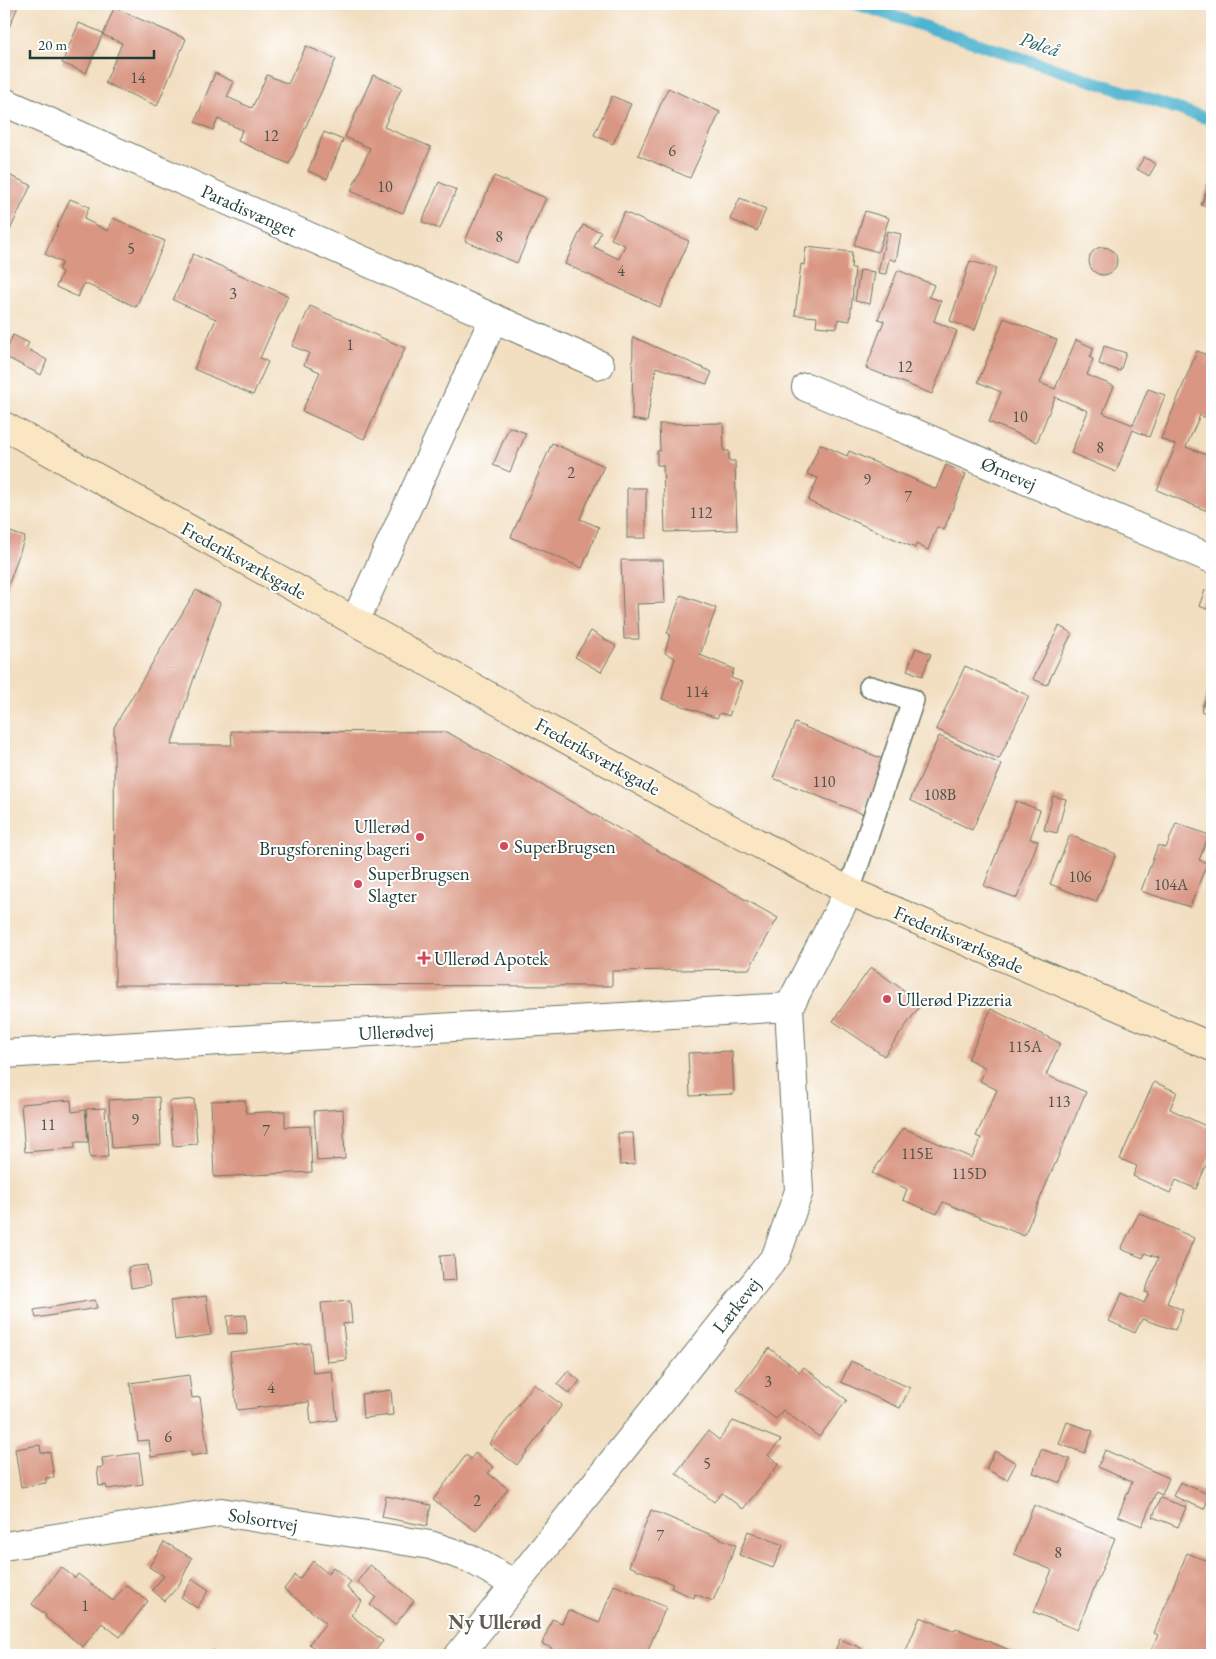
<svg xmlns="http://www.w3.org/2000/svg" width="1216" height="1659" font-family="'EB Garamond',serif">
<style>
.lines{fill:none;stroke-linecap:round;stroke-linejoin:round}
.stream{stroke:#50b4cf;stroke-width:12}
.building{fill:#d99682}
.lane-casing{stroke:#697565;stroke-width:24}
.street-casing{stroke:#697565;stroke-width:30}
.secondary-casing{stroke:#697565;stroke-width:30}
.lane{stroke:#fff;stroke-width:21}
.street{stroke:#fff;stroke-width:28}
.secondary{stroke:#fbe6c4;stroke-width:28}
.poi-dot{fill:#d1495b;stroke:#fff;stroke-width:2}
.labels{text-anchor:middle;stroke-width:4;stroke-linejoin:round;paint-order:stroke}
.number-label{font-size:16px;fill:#4e5348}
.street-label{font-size:19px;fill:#1f3d34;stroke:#fff}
.poi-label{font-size:19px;fill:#1f3d34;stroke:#fff;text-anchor:start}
.water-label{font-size:20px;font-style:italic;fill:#2e6162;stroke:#fff}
.neighbourhood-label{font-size:20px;font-weight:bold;fill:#605c4f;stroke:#fff}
</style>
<rect width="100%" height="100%" fill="#fff"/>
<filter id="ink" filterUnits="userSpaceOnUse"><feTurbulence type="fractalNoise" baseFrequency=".02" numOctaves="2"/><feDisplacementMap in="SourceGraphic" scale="10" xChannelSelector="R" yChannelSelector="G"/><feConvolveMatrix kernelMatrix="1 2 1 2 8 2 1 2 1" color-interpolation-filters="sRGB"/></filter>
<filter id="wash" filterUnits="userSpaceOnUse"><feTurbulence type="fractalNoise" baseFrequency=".0096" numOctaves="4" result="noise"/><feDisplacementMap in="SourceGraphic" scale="20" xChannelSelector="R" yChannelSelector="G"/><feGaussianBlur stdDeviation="1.12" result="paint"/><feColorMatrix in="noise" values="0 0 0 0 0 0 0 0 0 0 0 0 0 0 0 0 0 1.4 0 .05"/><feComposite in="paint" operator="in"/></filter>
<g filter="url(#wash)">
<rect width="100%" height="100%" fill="#f2dec0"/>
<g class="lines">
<path class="stream" d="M856,4L1212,120"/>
</g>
<g id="blocks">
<g class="building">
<path d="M4,4H19L4,39Z"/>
<path d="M114,8L186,39L157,106L105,83L122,43L103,35Z"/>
<path d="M79,23L103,33L86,73L62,63Z"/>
<path d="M306,46L336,59L289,164L238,141L242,130L218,119L213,130L195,122L215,73L234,82L227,97L252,108L267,75L288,84Z"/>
<path d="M373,75L402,87L384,127L431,147L403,213L351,191L370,148L345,137Z"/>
<path d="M668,88L720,112L690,178L638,155Z"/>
<path d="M612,96L631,104L613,144L594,135Z"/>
<path d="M324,132L343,140L327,179L308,171Z"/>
<path d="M1144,157L1156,164L1149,176L1137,169Z"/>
<path d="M4,173L31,185L4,243Z"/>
<path d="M494,176L546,198L517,263L465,241Z"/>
<path d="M439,182L456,190L440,229L422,222Z"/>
<path d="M1209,185L1212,186V209L1201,205Z"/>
<path d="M740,198L766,209L757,231L730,219Z"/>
<path d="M70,199L89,207L84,219L108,231L113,218L165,241L136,307L84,283L78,297L56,287L62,272L58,270L62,263L45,254Z"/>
<path d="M865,211L889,218L878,252L854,245Z"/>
<path d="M624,212L689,241L660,307L565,264L583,225L601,232L594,247L619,259L625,245L611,239Z"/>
<path d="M887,231L901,234L896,261L889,259L886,274L878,273Z"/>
<circle cx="1103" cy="261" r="14"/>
<path d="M806,247L852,252L851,268H855L850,321L838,319L837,328L816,326L817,317L795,315L801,264L804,265Z"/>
<path d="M193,254L288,296L260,358L268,362L253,395L194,369L216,319L173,300Z"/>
<path d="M970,261L996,268L975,330L950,321Z"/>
<path d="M860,270L875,272L870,304L855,301Z"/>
<path d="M898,270L934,285L929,297L941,301L934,321L957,331L932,394L866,368L884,321L878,319Z"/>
<path d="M310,306L405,348L364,439L302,411L320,372L304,365L309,353L292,346Z"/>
<path d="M1004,318L1057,340L1040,383L1055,389L1076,340L1094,348L1090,357L1093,359L1087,375L1114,386L1103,413L1133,425L1148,389L1165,395L1149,437L1133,430L1116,472L1071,453L1088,411L1055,397L1037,442L989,422L1001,392L978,382Z"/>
<path d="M13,335L29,343L26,348L47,360L41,375L4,356Z"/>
<path d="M633,337L712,372L707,384L656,367L647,422L632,419Z"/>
<path d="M1104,346L1126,353L1120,371L1099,364Z"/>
<path d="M1197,351L1212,357V419L1211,420L1200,415L1186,447L1212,457V513L1157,490L1176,445L1161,439Z"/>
<path d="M723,423L724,451H729V461H735L737,530L665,532L663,465H657V451H660L659,424Z"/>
<path d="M509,427L526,433L510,472L493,465Z"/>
<path d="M552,443L604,466L580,519L599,527L582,568L511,537Z"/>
<path d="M820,444L847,456L849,451L936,489L946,465L966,474L944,530L937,527L928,550L916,544L915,548L808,501L818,478L807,474Z"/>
<rect x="627" y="488" width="19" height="50"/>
<path d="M4,530L25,537L4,598Z"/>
<path d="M621,560H663L665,603L637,604L639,639H624Z"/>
<path d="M196,590L220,603L171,745H232L231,731L447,732L778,918L749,969L612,971V986L115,985L114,727Z"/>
<path d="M1205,590L1212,593V611L1199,606Z"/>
<path d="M681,595L716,608L700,655L734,669L731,678L742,682L729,716L720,713L717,718L662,699L675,658L665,653L670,634L667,633Z"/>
<path d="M1059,626L1072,633L1047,685L1033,679Z"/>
<path d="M591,631L616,646L601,672L575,657Z"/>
<path d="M916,648L931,654L922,676L907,670Z"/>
<path d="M965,666L1029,696L999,759L936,729Z"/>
<path d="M1212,681V716L1201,711Z"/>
<path d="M795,723L885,760L863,814L773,778Z"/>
<path d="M939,736L1002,765L972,830L910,800Z"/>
<path d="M1053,796L1066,799L1057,833L1044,830Z"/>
<path d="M1016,801L1040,810L1030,839L1038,841L1017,898L984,886Z"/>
<path d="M1176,823L1209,835L1199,860L1207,863L1190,907L1141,891L1158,845L1166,848Z"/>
<path d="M1070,835L1116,854L1096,902L1050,884Z"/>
<path d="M871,967L922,1003L884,1056L833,1021Z"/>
<path d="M991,1009L1060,1043L1046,1075L1086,1092L1024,1236L943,1202L937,1214L903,1200L907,1189L872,1173L903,1128L972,1158L981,1138L976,1136L997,1090L980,1081L986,1068L968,1059Z"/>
<path d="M732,1051L734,1094L690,1096L688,1053Z"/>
<path d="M1154,1082L1177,1092L1170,1109L1212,1129V1151L1196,1189L1176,1180L1170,1193L1133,1176L1137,1166L1120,1159Z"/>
<path d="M159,1097L161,1145L112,1148L109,1100Z"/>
<path d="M194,1099L197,1144L173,1146L169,1101Z"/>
<path d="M71,1100L72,1112L85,1110L88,1142H75V1148L25,1152L21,1104Z"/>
<path d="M245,1100L246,1113L285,1111V1127L310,1126L312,1172L214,1177L211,1101Z"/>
<path d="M105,1108L108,1157L90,1158L86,1109Z"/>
<path d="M343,1109L345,1159L317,1161L314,1111Z"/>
<path d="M618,1133H633L635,1164L620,1165Z"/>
<path d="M1139,1213L1194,1238L1167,1303L1183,1310L1175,1330L1142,1319L1135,1333L1109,1321L1122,1293L1144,1303L1149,1293L1145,1292L1158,1258L1145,1253L1143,1258L1121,1249Z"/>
<path d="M454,1255L456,1280L442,1281L440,1256Z"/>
<path d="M147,1265L150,1285L131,1288L128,1267Z"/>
<path d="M206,1296L211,1335L175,1340L170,1301Z"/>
<path d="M95,1300L97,1308L36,1318L34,1310Z"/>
<path d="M350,1301L352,1323L343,1324L347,1360L327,1362L321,1303Z"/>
<path d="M246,1315L247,1333L228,1334L227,1316Z"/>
<path d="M310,1343L313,1373L332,1371L337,1420L311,1424L309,1402L237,1410L230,1352Z"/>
<path d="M769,1348L800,1372L804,1367L847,1400L819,1437L783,1410L776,1419L737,1390Z"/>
<path d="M851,1361L910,1388L900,1408L841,1382Z"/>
<path d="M568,1371L580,1381L569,1394L557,1384Z"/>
<path d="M189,1375L192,1398L200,1397L208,1453L191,1456V1451L151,1457L149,1440L138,1441L130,1383Z"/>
<path d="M534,1384L562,1405L517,1465L489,1444Z"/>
<path d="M391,1390L393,1415L363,1418L361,1394Z"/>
<path d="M733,1421L781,1440L768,1455L779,1464L743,1509L722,1493L714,1502L676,1473L708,1431L719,1440Z"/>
<path d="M1067,1422L1093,1431L1085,1453L1059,1444Z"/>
<path d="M40,1445L41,1453L50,1452L54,1477L46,1478V1483L21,1487L15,1449Z"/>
<path d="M1041,1449L1070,1459L1061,1483L1033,1473Z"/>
<path d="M1105,1450L1169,1478L1162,1495L1156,1492L1142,1526L1118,1516L1132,1482L1098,1467Z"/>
<path d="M995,1451L1016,1463L1007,1480L986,1469Z"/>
<path d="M139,1453L143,1484L107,1489L106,1485L99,1486L97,1468L103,1467L102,1458Z"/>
<path d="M475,1453L494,1467L488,1473L508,1489L476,1531L433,1500L466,1455L471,1459Z"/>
<path d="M1180,1482L1210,1495L1204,1509L1173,1496Z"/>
<path d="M386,1496L431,1505L427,1526L382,1517Z"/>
<path d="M1160,1498L1186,1507L1178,1527L1153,1517Z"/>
<path d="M1034,1505L1115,1538L1077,1630L1034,1612L1052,1570L1014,1554Z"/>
<path d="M651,1510L736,1545L713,1601L695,1594L694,1598L671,1588L673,1584L629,1566Z"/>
<path d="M748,1531L783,1545L773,1568L739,1555Z"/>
<path d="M164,1542L192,1558L179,1585L165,1601L152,1590L164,1576L149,1567Z"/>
<path d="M1187,1553L1212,1563V1633L1204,1654L1200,1652L1198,1655H1149L1158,1635L1154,1633Z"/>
<path d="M313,1561L328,1574L333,1567L351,1582L347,1588L362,1601L351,1615L383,1641L372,1655H324L309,1644L326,1623L284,1589L295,1575L299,1579Z"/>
<path d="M370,1565L414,1601L395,1625L370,1605L376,1597L357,1582Z"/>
<path d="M61,1567L75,1578L78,1574L113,1601L126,1585L148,1601L120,1637L102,1623L83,1647L45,1617L46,1615L32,1604Z"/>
<path d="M193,1579L209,1590L197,1608L181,1597Z"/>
<path d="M614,1585L666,1607L646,1655H549L552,1648L542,1644L552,1619L562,1623L568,1610L599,1623Z"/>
<path d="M920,1617L955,1631L956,1628L1012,1651L1011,1655H904Z"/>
<path d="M840,1639L861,1648L858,1655H833Z"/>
<path d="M213,1650L219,1655H208Z"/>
</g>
</g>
</g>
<g filter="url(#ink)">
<use href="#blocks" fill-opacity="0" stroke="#697565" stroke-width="1"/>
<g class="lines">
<defs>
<path id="lane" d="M849,891L913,700L870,687"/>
<g id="street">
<path d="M4,102L600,365"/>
<path d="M806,387L1212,559"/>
<path d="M355,621L494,318"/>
<path d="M4,1054L789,1007"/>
<path d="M4,1546L221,1512L430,1545L469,1558L515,1584"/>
<path d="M459,1655L776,1256L799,1191L789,1007L849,891"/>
</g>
<path id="secondary" d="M4,426L681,803L849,891L1212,1047"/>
</defs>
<use href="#lane" class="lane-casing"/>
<use href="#street" class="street-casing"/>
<use href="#secondary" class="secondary-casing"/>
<use href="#lane" class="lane"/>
<use href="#street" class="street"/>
<use href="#secondary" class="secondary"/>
</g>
</g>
<g class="poi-dot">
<circle cx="420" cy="837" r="5"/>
<circle cx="504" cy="846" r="5"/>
<circle cx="358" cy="884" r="5"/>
<path d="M421.5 950.5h5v5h5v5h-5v5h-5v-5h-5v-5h5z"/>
<circle cx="887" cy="999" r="5"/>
</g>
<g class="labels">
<g class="number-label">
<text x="138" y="83">14</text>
<text x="271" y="141">12</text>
<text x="672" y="156">6</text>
<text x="385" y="192">10</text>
<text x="499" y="242">8</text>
<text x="131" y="254">5</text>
<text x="621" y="276">4</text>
<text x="233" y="299">3</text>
<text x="350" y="350">1</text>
<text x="905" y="372">12</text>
<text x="1020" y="422">10</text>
<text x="1100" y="453">8</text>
<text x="571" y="478">2</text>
<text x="867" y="485">9</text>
<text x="908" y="502">7</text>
<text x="701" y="518">112</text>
<text x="697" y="697">114</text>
<text x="824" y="787">110</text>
<text x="940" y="800">108B</text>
<text x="1080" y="882">106</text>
<text x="1171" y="890">104A</text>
<text x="1025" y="1052">115A</text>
<text x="1059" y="1107">113</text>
<text x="135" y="1125">9</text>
<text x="48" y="1130">11</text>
<text x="266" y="1136">7</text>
<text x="917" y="1159">115E</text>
<text x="969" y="1179">115D</text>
<text x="768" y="1387">3</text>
<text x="271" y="1393">4</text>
<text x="168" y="1442">6</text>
<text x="707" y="1469">5</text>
<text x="477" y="1506">2</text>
<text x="660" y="1541">7</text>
<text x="1058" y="1558">8</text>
<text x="85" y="1611">1</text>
</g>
<g class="street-label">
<text transform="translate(249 210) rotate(24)" y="7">Paradisvænget</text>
<text transform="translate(1009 473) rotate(23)" y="7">Ørnevej</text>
<text transform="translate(244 560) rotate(29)" y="7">Frederiksværksgade</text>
<text transform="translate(598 756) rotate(29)" y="7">Frederiksværksgade</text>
<text transform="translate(959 939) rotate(24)" y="7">Frederiksværksgade</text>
<text transform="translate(396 1031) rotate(-3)" y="7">Ullerødvej</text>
<text transform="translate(736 1305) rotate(-52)" y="7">Lærkevej</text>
<text transform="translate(263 1519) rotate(9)" y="7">Solsortvej</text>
</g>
<g class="poi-label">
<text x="410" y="833" text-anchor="end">Ullerød<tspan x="410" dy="22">Brugsforening bageri</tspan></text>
<text x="514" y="853">SuperBrugsen</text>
<text x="368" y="880">SuperBrugsen<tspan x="368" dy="22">Slagter</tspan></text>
<text x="434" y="965">Ullerød Apotek</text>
<text x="897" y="1006">Ullerød Pizzeria</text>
</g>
<g class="water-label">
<text transform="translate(1040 44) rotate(18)" y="7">Pøleå</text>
</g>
<g class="neighbourhood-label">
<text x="495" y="1629">Ny Ullerød</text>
</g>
</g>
<rect width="1216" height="1659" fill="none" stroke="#fff" stroke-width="20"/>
<path d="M30 50v8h124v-8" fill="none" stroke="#1f3d34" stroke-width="2.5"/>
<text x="38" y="50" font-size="15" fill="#1f3d34" stroke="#ffffff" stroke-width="4" paint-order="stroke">20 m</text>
</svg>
